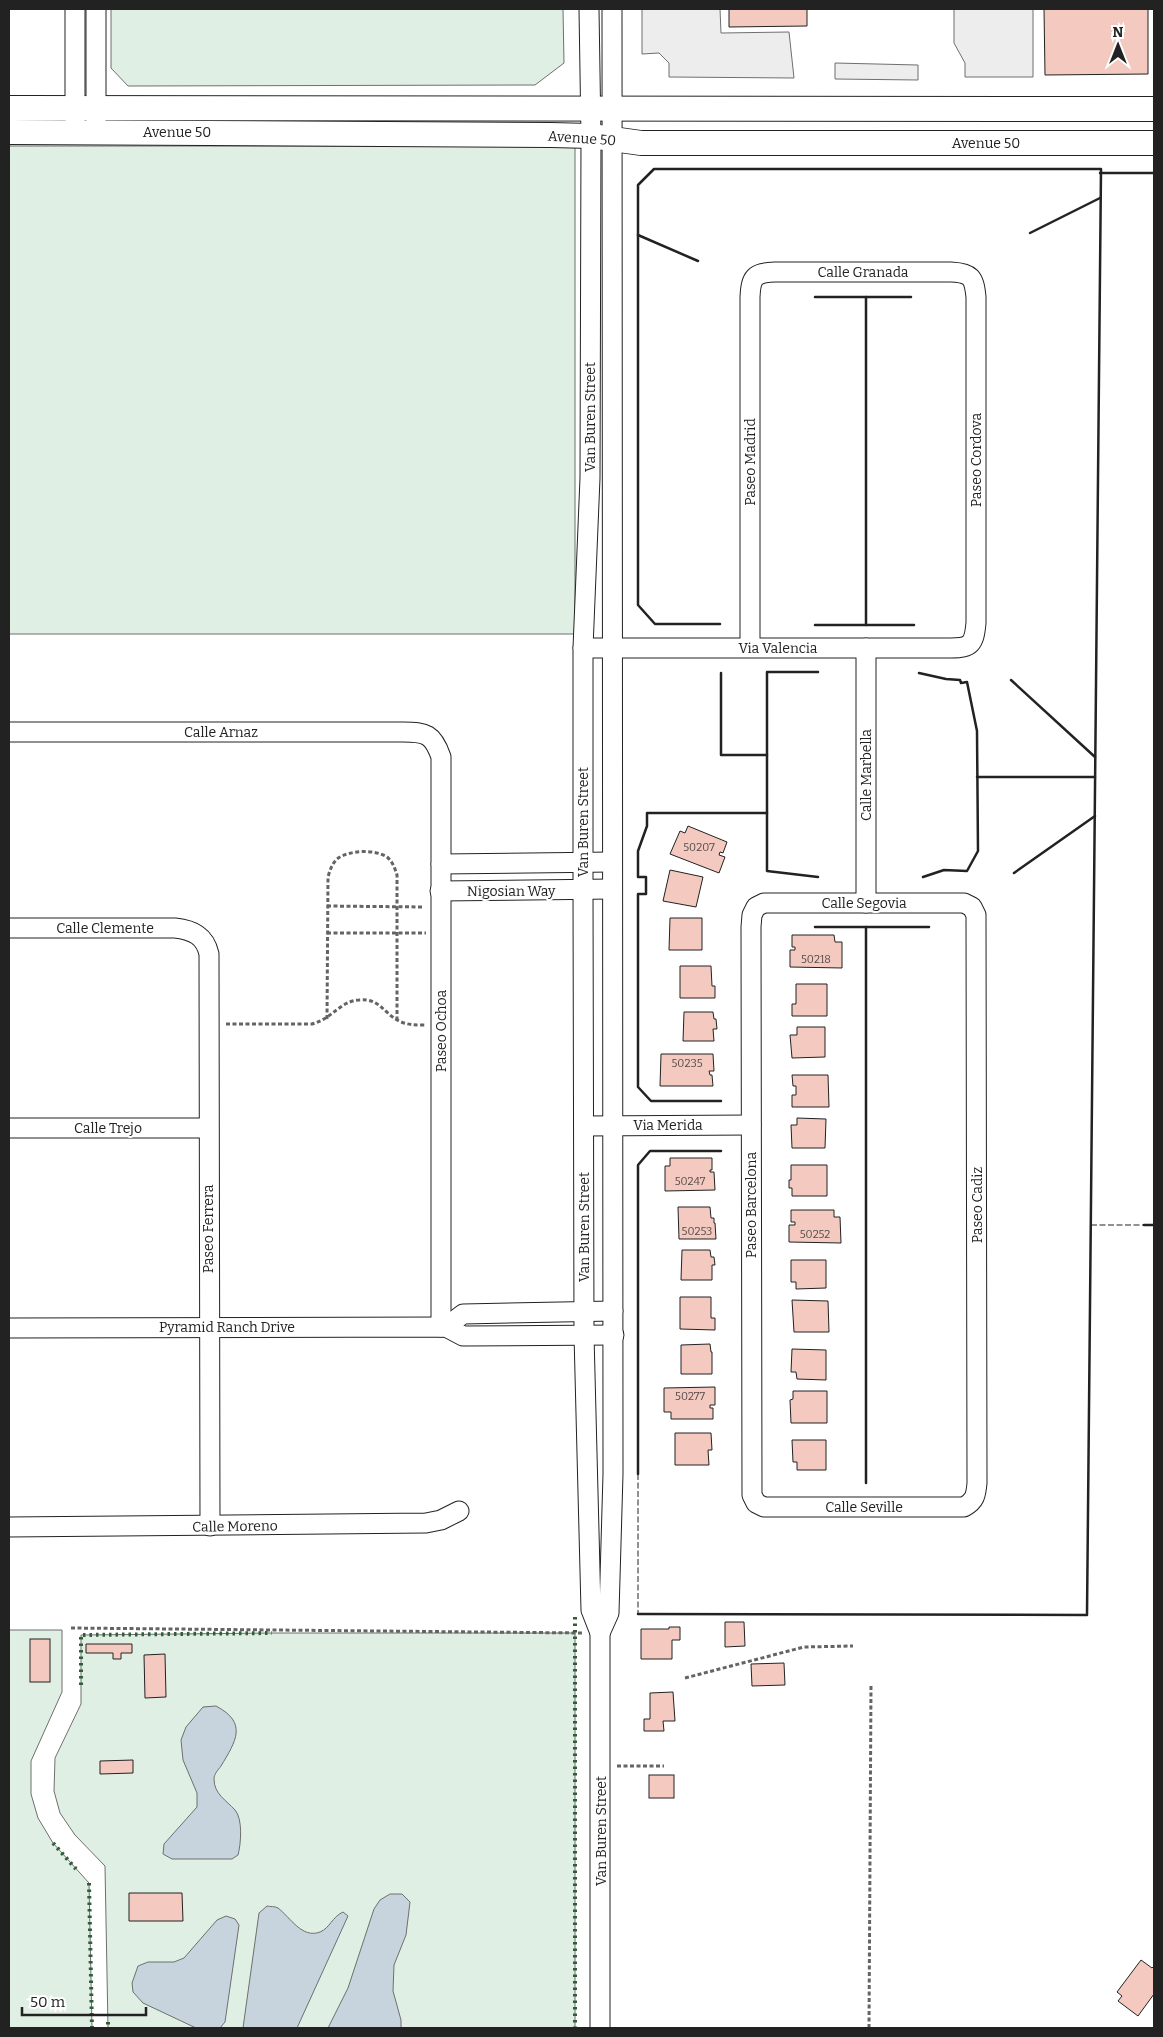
<svg xmlns="http://www.w3.org/2000/svg" width="1163" height="2037" font-family="Bitter,serif">
<style>
.green{fill:#e0efe3;stroke:#6f6f6f}
.parking{fill:#ededed;stroke:#6f6f6f}
.water{fill:#c7d3dd;stroke:#6f6f6f}
.building{fill:#f3c9c0;stroke:#222}
.lines{fill:none;stroke-linecap:round;stroke-linejoin:round}
.minor-casing{stroke:#222;stroke-width:21}
.major-casing{stroke:#222;stroke-width:26}
.path{stroke:#646464;stroke-width:3;stroke-dasharray:4 2.5;stroke-linecap:butt}
.minor{stroke:#fff;stroke-width:19}
.major{stroke:#fff;stroke-width:24}
.hedge{stroke:#2f5e38;stroke-width:4;stroke-dasharray:2.5 4;stroke-linecap:butt}
.fence{stroke:#222;stroke-width:1;stroke-dasharray:6 2.5;stroke-linecap:butt}
.wall{stroke:#222;stroke-width:2.5}
.labels{text-anchor:middle;stroke-width:4;stroke-linejoin:round;paint-order:stroke}
.number-label{font-size:11px;fill:#564c4a}
.street-label{font-size:14px;fill:#222;stroke:#fff}
</style>
<rect width="100%" height="100%" fill="#fff"/>
<g class="green">
<path d="M111,9H563L564,63L535,85L128,86L111,68Z"/>
<rect x="9" y="146" width="566" height="488"/>
<path d="M9,1630H62V1692L31,1761V1794L38,1818L53,1843L89,1883L92,2028H9Z"/>
<path d="M272,1633H575V2028H108L105,1866L75,1835L60,1813L54,1791L55,1758L81,1704V1635Z"/>
</g>
<g class="parking">
<path d="M642,9H720L721,33L789,32L794,78L669,77V63L659,53L642,54Z"/>
<path d="M954,9H1033V77H965V63L954,43Z"/>
<path d="M835,63L918,65V80L835,79Z"/>
</g>
<g class="water">
<path d="M216,1706C248,1723 236,1741 221,1766C218,1770 214,1774 214,1779C214,1794 226,1800 235,1810C243,1819 241,1844 238,1855L232,1859H172L163,1854L164,1844L197,1807V1793L183,1760L181,1740L186,1727L203,1707Z"/>
<path d="M390,1894H402L410,1902L406,1935L394,1965L393,1991L401,2020V2028H328L348,1988L374,1909L380,1900Z"/>
<path d="M267,1906C270,1907 275,1906 278,1908C290,1917 302,1939 320,1932C330,1928 332,1917 343,1912L348,1916L297,2028H243L259,1913Z"/>
<path d="M226,1916L235,1919L239,1925L225,2022L220,2028H196L143,2003L133,1992L132,1983L138,1966L148,1962H174L184,1958L217,1920Z"/>
</g>
<g class="building">
<path d="M729,9H807V26L729,27Z"/>
<path d="M1044,9H1148V74L1045,75Z"/>
<path d="M688,826L727,842L723,853L720,852L719,855L725,857L719,873L670,854L680,831L685,833Z"/>
<path d="M670,870L703,877L696,907L663,901Z"/>
<path d="M670,918H702V950H669Z"/>
<path d="M792,935H834L835,942H842V968L790,967V950H795V947H792Z"/>
<path d="M680,966H711L712,986H715V998H680Z"/>
<path d="M796,984H827V1016H792V1004H796Z"/>
<path d="M684,1012H713L714,1019H716L717,1029H713L714,1041H683Z"/>
<path d="M797,1027H825V1057L792,1058L790,1035H797Z"/>
<path d="M661,1054H713L714,1071H709L710,1075H712L713,1086H660Z"/>
<path d="M792,1075H828L829,1107H792V1095H796V1086H793Z"/>
<path d="M797,1118L826,1119L825,1148H792L791,1125H797Z"/>
<path d="M670,1158H712V1170H710V1172H714L715,1190L665,1191V1166H670Z"/>
<path d="M791,1165H827V1196H792V1188H789V1180H791Z"/>
<path d="M678,1207H710L711,1218H714V1223H715L716,1239H679Z"/>
<path d="M791,1210H834V1217H840L841,1243L789,1242V1225H795V1222H791Z"/>
<path d="M682,1250H710L711,1257H714L715,1265H712V1280H681Z"/>
<path d="M791,1260H826V1288L796,1289V1282H791Z"/>
<path d="M680,1297H711V1318H715V1330L680,1329Z"/>
<path d="M792,1300L828,1301L829,1332H794Z"/>
<path d="M710,1344L711,1352H712V1374H681V1345Z"/>
<path d="M792,1349L826,1350V1380L797,1379L796,1372H791Z"/>
<path d="M715,1387V1405H710V1408H713V1419H671V1412H664V1388Z"/>
<path d="M793,1391H827V1423H791L790,1400L793,1399Z"/>
<path d="M675,1433H711L712,1450H708L709,1465H675Z"/>
<path d="M792,1440H826V1470H797V1462H793Z"/>
<path d="M725,1622H744L745,1646L725,1647Z"/>
<path d="M669,1627H680V1640H672V1659H641V1629H669Z"/>
<rect x="30" y="1639" width="20" height="43"/>
<path d="M86,1644H132V1653H121V1659H113V1653H86Z"/>
<path d="M165,1654L166,1697L145,1698L144,1655Z"/>
<path d="M784,1663L785,1685L752,1686L751,1664Z"/>
<path d="M673,1692L675,1721H663L664,1731H644V1719H650V1693Z"/>
<path d="M133,1760V1773L100,1774V1761Z"/>
<rect x="649" y="1775" width="25" height="23"/>
<path d="M129,1893H182L183,1921H129Z"/>
<path d="M1141,1960L1152,1968L1154,1966V1994L1138,2016L1118,2001L1122,1996L1117,1992Z"/>
</g>
<g class="lines">
<defs>
<g id="minor">
<path d="M75,9V120"/>
<path d="M589,9L591,136L590,478L583,648V891L584,1335L591,1610L600,1633V2028"/>
<path d="M96,120V9"/>
<path d="M583,648C603,648 623,648 643,648H951C971,648 974,644 976,623V297C974,277 971,273 951,272H775C754,273 751,277 750,297V648"/>
<path d="M866,648V903"/>
<path d="M9,732H403C426,732 433,734 441,757V1327"/>
<path d="M441,864L612,862"/>
<path d="M440,891L612,889"/>
<path d="M764,903H964L972,907L976,915L977,1483C976,1495 975,1501 964,1507H764L756,1503L752,1495L751,927L752,915L756,907Z"/>
<path d="M9,928H175C193,930 205,936 209,954L210,1526"/>
<path d="M584,1126L751,1125"/>
<path d="M9,1128H208"/>
<path d="M446,1327L463,1314L613,1311"/>
<path d="M9,1328L446,1327L463,1336L614,1335"/>
<path d="M9,1527L426,1523L441,1520L459,1511"/>
<path d="M600,1633L609,1613L613,1474L612,9"/>
</g>
<g id="major">
<path d="M9,108L1154,109"/>
<path d="M9,132L551,135L591,136L641,143H1154"/>
</g>
</defs>
<use href="#minor" class="minor-casing"/>
<use href="#major" class="major-casing"/>
<g class="path">
<path d="M327,906L424,907"/>
<path d="M327,933H426"/>
<path d="M327,1019L328,877C330,870 332,864 337,859C348,850 375,849 387,857C393,862 395,869 397,875V1020"/>
<path d="M226,1024H312C332,1019 340,1001 359,1000C380,998 383,1013 399,1021C407,1025 415,1025 425,1025"/>
<path d="M71,1628L582,1633"/>
<path d="M685,1678L804,1647L853,1646"/>
<path d="M617,1766H664"/>
<path d="M869,2028L871,1685"/>
</g>
<use href="#minor" class="minor"/>
<use href="#major" class="major"/>
<g class="hedge">
<path d="M575,1617V2028"/>
<path d="M81,1685V1635L272,1633"/>
<path d="M53,1843L76,1869"/>
<path d="M89,1883L92,2028"/>
<path d="M108,2022V2028"/>
</g>
<g class="fence">
<path d="M1091,1225H1144"/>
<path d="M638,1474V1614"/>
</g>
<g class="wall">
<path d="M1100,173H1154"/>
<path d="M1030,233L1100,198"/>
<path d="M638,235L698,261"/>
<path d="M815,297H911"/>
<path d="M866,297V625"/>
<path d="M815,625H914"/>
<path d="M721,673V755H767"/>
<path d="M919,673L946,679L960,680L961,683L967,682L977,731L978,851L967,871L944,870L923,877"/>
<path d="M1011,680L1095,757"/>
<path d="M977,777H1095"/>
<path d="M1014,873L1095,816"/>
<path d="M818,877L767,871V672H818"/>
<path d="M815,927H929"/>
<path d="M866,927V1483"/>
<path d="M721,1101H651L638,1087V894H646V877H638V851L647,826V813H767"/>
<path d="M1144,1225H1154"/>
<path d="M638,1474V1165L650,1151H721"/>
<path d="M638,1614L1087,1615L1101,169H654L638,185V605L655,624H720"/>
</g>
</g>
<g class="labels">
<g class="number-label">
<text x="699" y="851">50207</text>
<text x="816" y="963">50218</text>
<text x="687" y="1067">50235</text>
<text x="690" y="1185">50247</text>
<text x="697" y="1235">50253</text>
<text x="815" y="1238">50252</text>
<text x="690" y="1400">50277</text>
</g>
<g class="street-label">
<text x="177" y="137">Avenue 50</text>
<text transform="translate(582 138) rotate(4)" y="5">Avenue 50</text>
<text x="986" y="148">Avenue 50</text>
<text x="863" y="277">Calle Granada</text>
<text transform="translate(590 417) rotate(-90)" y="5">Van Buren Street</text>
<text transform="translate(976 460) rotate(-90)" y="5">Paseo Cordova</text>
<text transform="translate(750 462) rotate(-90)" y="5">Paseo Madrid</text>
<text x="778" y="653">Via Valencia</text>
<text x="221" y="737">Calle Arnaz</text>
<text transform="translate(866 775) rotate(-90)" y="5">Calle Marbella</text>
<text transform="translate(583 822) rotate(-90)" y="5">Van Buren Street</text>
<text x="511" y="896">Nigosian Way</text>
<text x="864" y="908">Calle Segovia</text>
<text x="105" y="933">Calle Clemente</text>
<text transform="translate(441 1031) rotate(-90)" y="5">Paseo Ochoa</text>
<text x="668" y="1130">Via Merida</text>
<text x="108" y="1133">Calle Trejo</text>
<text transform="translate(751 1205) rotate(-90)" y="5">Paseo Barcelona</text>
<text transform="translate(977 1205) rotate(-90)" y="5">Paseo Cadiz</text>
<text transform="translate(584 1227) rotate(-90)" y="5">Van Buren Street</text>
<text transform="translate(208 1229) rotate(-90)" y="5">Paseo Ferrera</text>
<text x="227" y="1332">Pyramid Ranch Drive</text>
<text x="864" y="1512">Calle Seville</text>
<text transform="translate(235 1526) rotate(-1)" y="5">Calle Moreno</text>
<text transform="translate(601 1831) rotate(-90)" y="5">Van Buren Street</text>
</g>
</g>
<rect width="1163" height="2037" fill="none" stroke="#222222" stroke-width="20"/>
<g transform="translate(1118 45)" stroke="#ffffff" stroke-width="4" paint-order="stroke">
<path d="M0-4L9 19L0 12L-9 19Z" fill="#222222"/>
<text y="-8" font-size="14" font-weight="bold" text-anchor="middle" fill="#222222">N</text>
</g>
<path d="M22 2007v8h124v-8" fill="none" stroke="#222222" stroke-width="2.5"/>
<text x="30" y="2007" font-size="15" fill="#222222" stroke="#ffffff" stroke-width="4" paint-order="stroke">50 m</text>
</svg>
